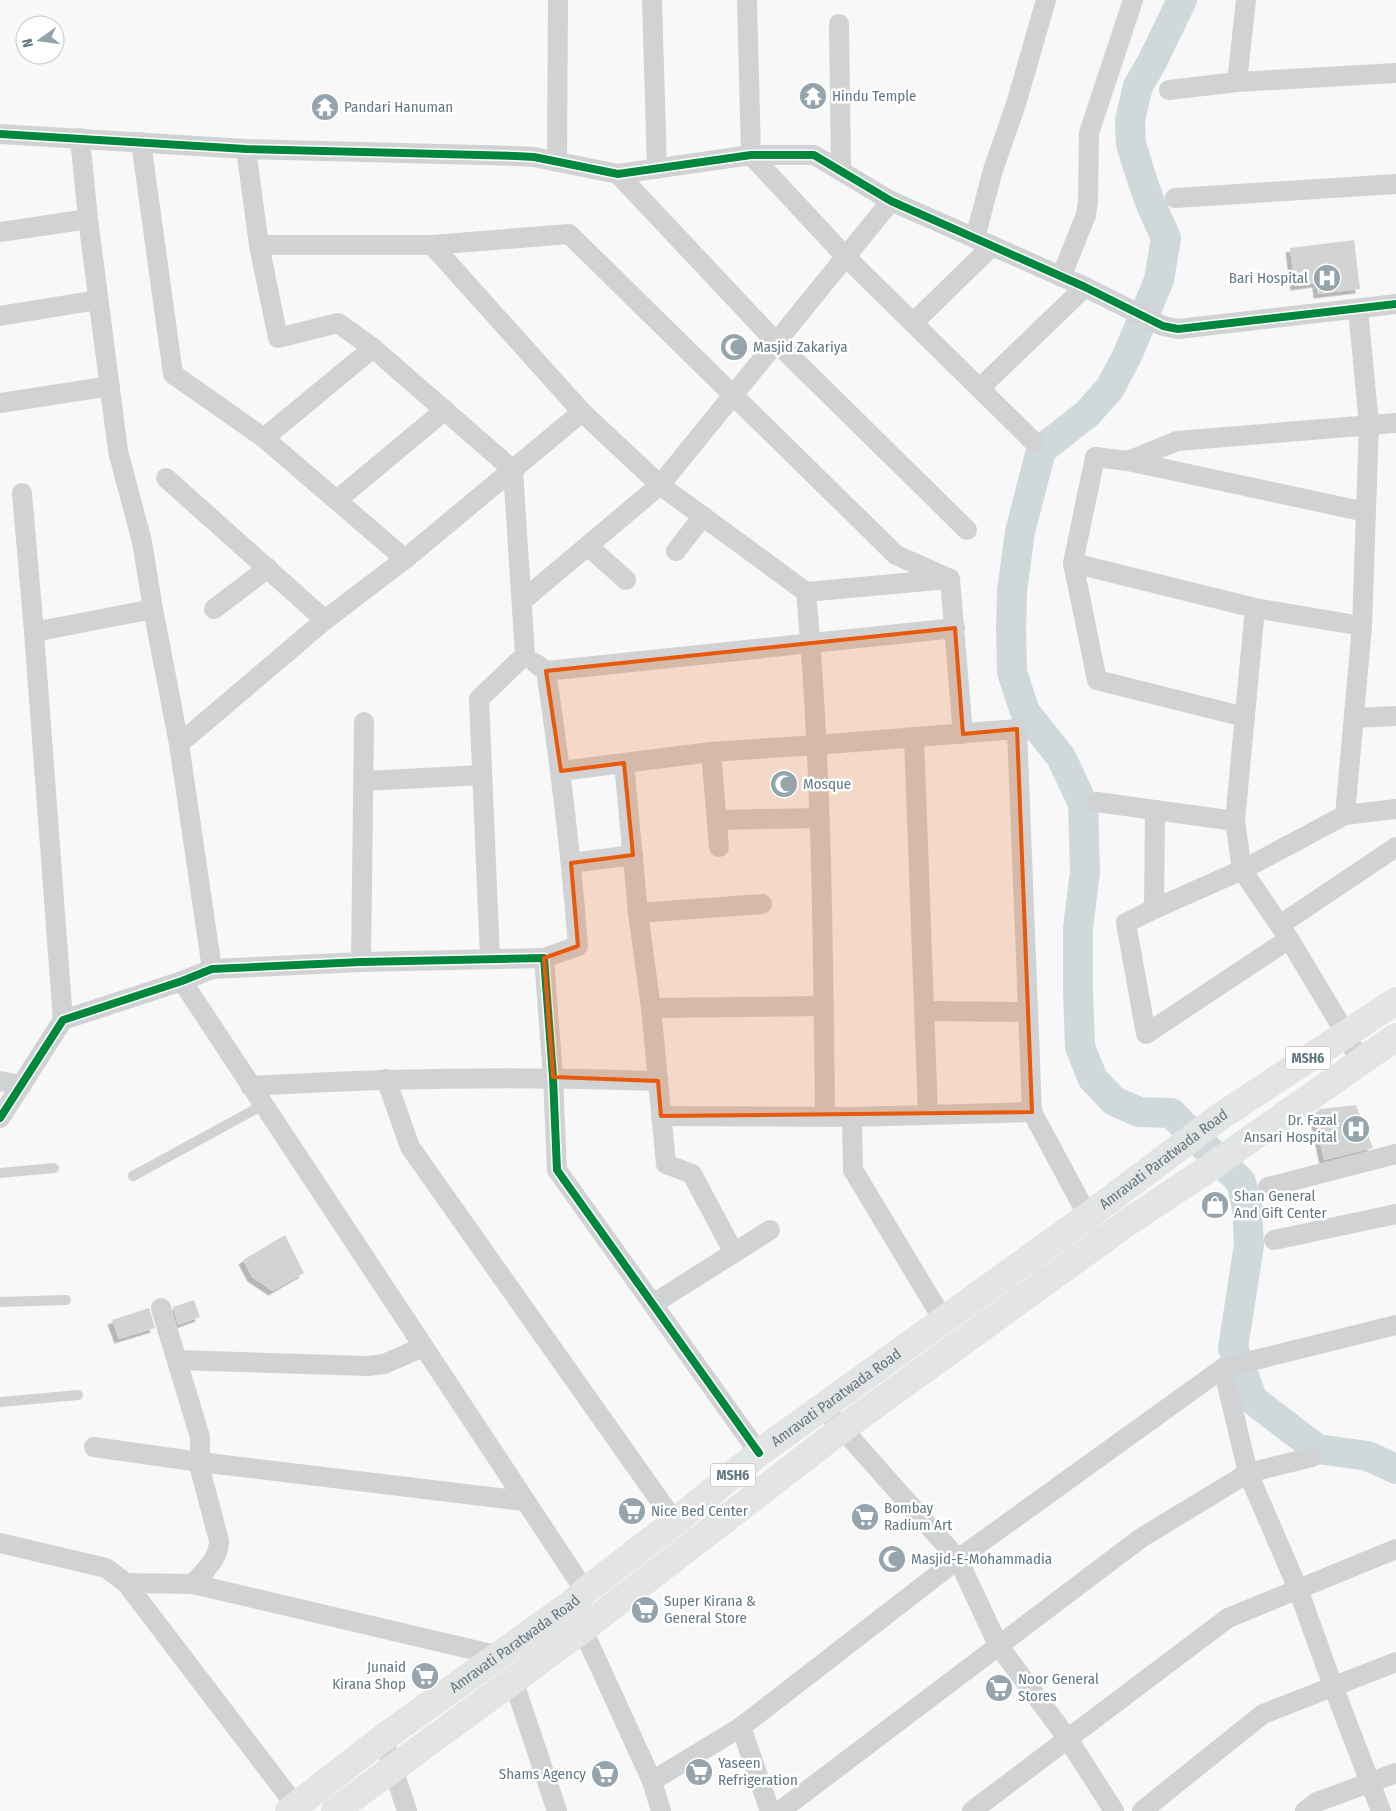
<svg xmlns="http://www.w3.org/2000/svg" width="1396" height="1811" font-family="'Fira Sans Condensed',sans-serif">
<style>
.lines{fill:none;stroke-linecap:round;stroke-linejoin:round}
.river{stroke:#cfd9db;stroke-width:30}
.building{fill:#d2d4d4;filter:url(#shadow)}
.lane{stroke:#d1d2d3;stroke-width:10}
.street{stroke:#d1d2d3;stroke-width:20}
.primary{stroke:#e3e4e4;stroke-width:28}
.cycleway-casing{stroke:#fff;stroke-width:11}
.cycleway{stroke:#00873e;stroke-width:8}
.marked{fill:#e8590c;fill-opacity:0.2;stroke:#e8590c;stroke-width:4;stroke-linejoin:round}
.labels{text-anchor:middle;stroke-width:5;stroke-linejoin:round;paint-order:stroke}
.shield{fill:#fff;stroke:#91a0a9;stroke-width:1}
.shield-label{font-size:14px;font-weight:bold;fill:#627884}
.poi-label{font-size:15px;fill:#627884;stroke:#fff;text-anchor:start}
.street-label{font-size:15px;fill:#627884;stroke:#fff}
</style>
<defs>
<filter id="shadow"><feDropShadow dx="-4.5" dy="4.5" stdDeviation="0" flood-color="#0004"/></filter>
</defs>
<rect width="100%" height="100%" fill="#f8f8f8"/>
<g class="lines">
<path class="river" d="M1182,0L1152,62L1138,86L1130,120L1131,144L1139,170L1149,200L1166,238L1159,280L1127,356L1110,388L1088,413L1041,450L1020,532L1012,591L1011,629L1012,672L1025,712L1061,757L1083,804L1085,872L1078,928V990L1080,1047L1093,1079L1114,1101L1139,1112L1171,1113L1241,1182L1247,1207L1249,1245L1233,1348L1253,1400L1317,1449L1368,1456L1396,1469"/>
</g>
<g class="building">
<path d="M1354,240L1360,289L1318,294L1317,283L1295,286L1290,248Z"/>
<path d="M1356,1105L1373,1148L1324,1160L1314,1114L1320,1109Z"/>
<path d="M285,1235L304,1273L273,1291L252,1277L243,1260Z"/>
<path d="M194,1300L200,1317L178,1325L173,1307Z"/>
<path d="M149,1308L155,1328L119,1339L112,1320Z"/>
</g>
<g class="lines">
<g class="lane">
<path d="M0,1173L54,1168"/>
<path d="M133,1176L263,1105"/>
<path d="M0,1302L66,1300"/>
<path d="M0,1402L78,1395"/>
</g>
<g class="street">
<path d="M652,0L657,169"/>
<path d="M747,0L751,155L846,257L1034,442"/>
<path d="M839,24L841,171"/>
<path d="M1237,82L1246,0"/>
<path d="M1169,90L1237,82L1396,73"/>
<path d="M0,134L246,149L515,156L534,157L618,174L751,155H814L891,201L1085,287L1163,326L1178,329L1396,304"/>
<path d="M80,138L88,219L118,451L142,542L153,609L179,744L212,969"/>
<path d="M141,142L173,374L264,438L405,559"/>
<path d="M246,149L259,245L278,338L338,323L373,348L513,470L525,655L479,699L490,958"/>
<path d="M557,162L558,0"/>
<path d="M618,174L776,342L967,530"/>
<path d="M1175,198L1396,184"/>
<path d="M0,232L88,219"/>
<path d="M975,238L993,170L1016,104L1046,0"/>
<path d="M259,245H432L569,234L896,555L950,579"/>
<path d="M432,245L582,412L660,485L806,592C822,766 823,942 825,1117"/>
<path d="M1061,277L1086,215L1088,201L1089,133L1133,0"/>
<path d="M0,316L98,300"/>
<path d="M913,323L992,246"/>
<path d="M980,388L1085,287"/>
<path d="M0,403L110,386"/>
<path d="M264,438L373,348"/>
<path d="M1128,461L1177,441L1396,423"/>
<path d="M166,478L325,620"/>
<path d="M22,493L34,632L63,1020"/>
<path d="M337,500L445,410"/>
<path d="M588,546L626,580"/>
<path d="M676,551L703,516"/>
<path d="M1073,563L1255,608L1362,626"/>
<path d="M950,579L963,734"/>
<path d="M806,592L948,579"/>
<path d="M522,601L660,485L891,201"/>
<path d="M1255,608L1235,821L1242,870L1289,939L1346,1034L1360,1062"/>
<path d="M214,609L268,568"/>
<path d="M34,632L153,609"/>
<path d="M535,663L546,671C560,763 571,854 578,946L544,958"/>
<path d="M546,671L955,628"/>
<path d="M1245,717L1097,680L1073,563L1095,457L1128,461L1366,512"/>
<path d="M1354,718L1396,716"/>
<path d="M914,738L928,1115"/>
<path d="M179,744L325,620L405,559L582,412"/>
<path d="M711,752L719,847"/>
<path d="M624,763L638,913L651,1008L666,1164L692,1174L734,1253"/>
<path d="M561,771L711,752L816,745L1017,729L1032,1112L1088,1216"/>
<path d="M364,781L482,775"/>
<path d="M1097,802L1235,821"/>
<path d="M1345,815L1362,626L1369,425L1358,309"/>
<path d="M717,820L819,818"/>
<path d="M571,863L633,855"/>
<path d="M1154,909L1155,810"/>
<path d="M638,913L762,904"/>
<path d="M1280,925L1396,847"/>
<path d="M1289,939L1146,1034L1126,923L1154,909L1242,870L1345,815L1396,809"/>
<path d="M361,962L364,722"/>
<path d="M182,981L585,1591"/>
<path d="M651,1008L824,1006"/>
<path d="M924,1011L1028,1012"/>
<path d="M386,1079L410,1147L675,1522"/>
<path d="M0,1081L22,1085"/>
<path d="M250,1086C386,1078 521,1076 658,1081"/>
<path d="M661,1116L852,1117L1032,1112"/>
<path d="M852,1117L853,1170L944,1321"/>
<path d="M0,1118L63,1020L182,981L212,969L361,962L544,958L553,1077L557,1170L759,1453"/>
<path d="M1268,1187L1396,1154"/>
<path d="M1274,1240L1396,1214"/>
<path d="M653,1304L770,1230"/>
<path d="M161,1308L200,1437V1469L219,1541C219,1559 204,1571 193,1584"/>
<path d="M177,1360L368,1366L384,1364L423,1347"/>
<path d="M1223,1368L1248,1473L1298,1589L1333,1686L1381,1811"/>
<path d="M823,1407L958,1559L998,1645L1068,1739L1114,1811"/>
<path d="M94,1447L200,1462L524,1501"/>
<path d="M0,1543L106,1568L126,1583L296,1806"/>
<path d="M126,1583L193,1584L500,1656"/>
<path d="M577,1617L652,1781L661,1811"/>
<path d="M513,1680L557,1811"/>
<path d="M741,1727L770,1811"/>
<path d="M383,1738L407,1811"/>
<path d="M652,1781L741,1727L958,1559L1223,1368L1396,1325"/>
<path d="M780,1811L1141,1538L1248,1473L1312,1457"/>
<path d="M972,1811L1228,1618L1396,1549"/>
<path d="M1142,1811L1263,1714L1396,1662"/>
<path d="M1305,1811L1317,1802L1396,1773"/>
</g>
<g class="primary">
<path id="s1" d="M289,1811L383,1738L571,1604L585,1591L675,1522L759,1453L1088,1216L1221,1116L1396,1001"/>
<path d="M335,1811L583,1629L842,1429L1128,1222L1205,1171L1396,1037"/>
</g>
<defs>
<g id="cycleway">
<path d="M0,134L246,149L515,156L534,157L618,174L751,155H814L891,201L1085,287L1163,326L1178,329L1396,304"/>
<path d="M0,1118L63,1020L182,981L212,969L361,962L544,958L553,1077L557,1170L759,1453"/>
</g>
</defs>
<use href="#cycleway" class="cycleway-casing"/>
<use href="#cycleway" class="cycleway"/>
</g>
<path class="marked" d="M955,628L963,734L1017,729L1032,1112L661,1116L658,1081L553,1077L544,958L578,946L571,863L633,855L624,763L561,771L546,671Z"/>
<defs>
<symbol id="temple-disc" viewBox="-11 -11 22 22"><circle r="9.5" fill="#96a5ad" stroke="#fff"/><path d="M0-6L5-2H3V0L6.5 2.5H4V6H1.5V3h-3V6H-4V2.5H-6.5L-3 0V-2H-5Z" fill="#fff"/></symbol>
<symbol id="hospital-disc" viewBox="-11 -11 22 22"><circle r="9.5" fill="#96a5ad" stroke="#fff"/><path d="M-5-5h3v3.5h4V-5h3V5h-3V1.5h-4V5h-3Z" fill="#fff"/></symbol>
<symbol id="mosque-disc" viewBox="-11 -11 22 22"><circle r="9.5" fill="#96a5ad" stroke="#fff"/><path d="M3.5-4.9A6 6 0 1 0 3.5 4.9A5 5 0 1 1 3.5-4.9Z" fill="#fff"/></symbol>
<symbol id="shop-disc" viewBox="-11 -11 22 22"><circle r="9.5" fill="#96a5ad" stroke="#fff"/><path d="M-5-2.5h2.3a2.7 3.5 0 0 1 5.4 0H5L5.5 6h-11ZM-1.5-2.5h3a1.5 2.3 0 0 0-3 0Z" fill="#fff"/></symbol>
<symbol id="supermarket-disc" viewBox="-11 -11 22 22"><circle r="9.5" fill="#96a5ad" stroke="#fff"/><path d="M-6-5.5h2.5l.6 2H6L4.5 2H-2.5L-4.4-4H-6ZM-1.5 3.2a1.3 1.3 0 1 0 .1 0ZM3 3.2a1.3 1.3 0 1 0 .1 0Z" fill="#fff"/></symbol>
</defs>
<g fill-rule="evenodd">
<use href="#temple-disc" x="797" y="80" width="32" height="32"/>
<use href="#temple-disc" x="309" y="91" width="32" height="32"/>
<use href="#hospital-disc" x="1311" y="262" width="32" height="32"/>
<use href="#mosque-disc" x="718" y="331" width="32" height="32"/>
<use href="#mosque-disc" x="768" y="768" width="32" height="32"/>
<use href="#hospital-disc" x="1340" y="1113" width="32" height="32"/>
<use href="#shop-disc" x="1199" y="1189" width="32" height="32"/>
<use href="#supermarket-disc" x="616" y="1495" width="32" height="32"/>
<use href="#supermarket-disc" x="849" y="1501" width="32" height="32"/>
<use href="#mosque-disc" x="876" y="1543" width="32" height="32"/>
<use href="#supermarket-disc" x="629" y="1594" width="32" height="32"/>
<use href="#supermarket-disc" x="409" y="1660" width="32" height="32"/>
<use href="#supermarket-disc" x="983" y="1672" width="32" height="32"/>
<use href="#supermarket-disc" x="683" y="1756" width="32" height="32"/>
<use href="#supermarket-disc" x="589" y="1758" width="32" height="32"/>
</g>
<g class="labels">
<g class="shield">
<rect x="1285.5" y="1046.5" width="45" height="23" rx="4"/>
<rect x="710.5" y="1463.5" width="45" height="23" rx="4"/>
</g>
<g class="shield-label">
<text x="1308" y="1063">MSH6</text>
<text x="733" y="1480">MSH6</text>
</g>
<g class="poi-label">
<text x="832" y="101">Hindu Temple</text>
<text x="344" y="112">Pandari Hanuman</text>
<text x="1308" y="283" text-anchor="end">Bari Hospital</text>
<text x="753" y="352">Masjid Zakariya</text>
<text x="803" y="789">Mosque</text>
<text x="1337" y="1125" text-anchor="end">Dr. Fazal<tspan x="1337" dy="17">Ansari Hospital</tspan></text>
<text x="1234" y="1201">Shan General<tspan x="1234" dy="17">And Gift Center</tspan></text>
<text x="884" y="1513">Bombay<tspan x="884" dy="17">Radium Art</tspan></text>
<text x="651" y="1516">Nice Bed Center</text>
<text x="911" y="1564">Masjid-E-Mohammadia</text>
<text x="664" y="1606">Super Kirana &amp;<tspan x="664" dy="17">General Store</tspan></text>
<text x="406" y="1672" text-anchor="end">Junaid<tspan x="406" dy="17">Kirana Shop</tspan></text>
<text x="1018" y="1684">Noor General<tspan x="1018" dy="17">Stores</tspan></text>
<text x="718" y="1768">Yaseen<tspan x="718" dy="17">Refrigeration</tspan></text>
<text x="586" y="1779" text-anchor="end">Shams Agency</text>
</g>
<g class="street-label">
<text dy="5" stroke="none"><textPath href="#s1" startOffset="1091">Amravati Paratwada Road</textPath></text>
<text dy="5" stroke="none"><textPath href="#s1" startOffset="686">Amravati Paratwada Road</textPath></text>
<text dy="5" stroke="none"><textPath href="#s1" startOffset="281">Amravati Paratwada Road</textPath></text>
</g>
</g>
<g transform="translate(40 40) rotate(256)"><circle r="24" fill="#ffffff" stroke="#c0c9ce"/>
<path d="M0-4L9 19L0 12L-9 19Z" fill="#96a5ad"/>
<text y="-8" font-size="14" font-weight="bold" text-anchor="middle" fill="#627884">N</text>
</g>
</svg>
